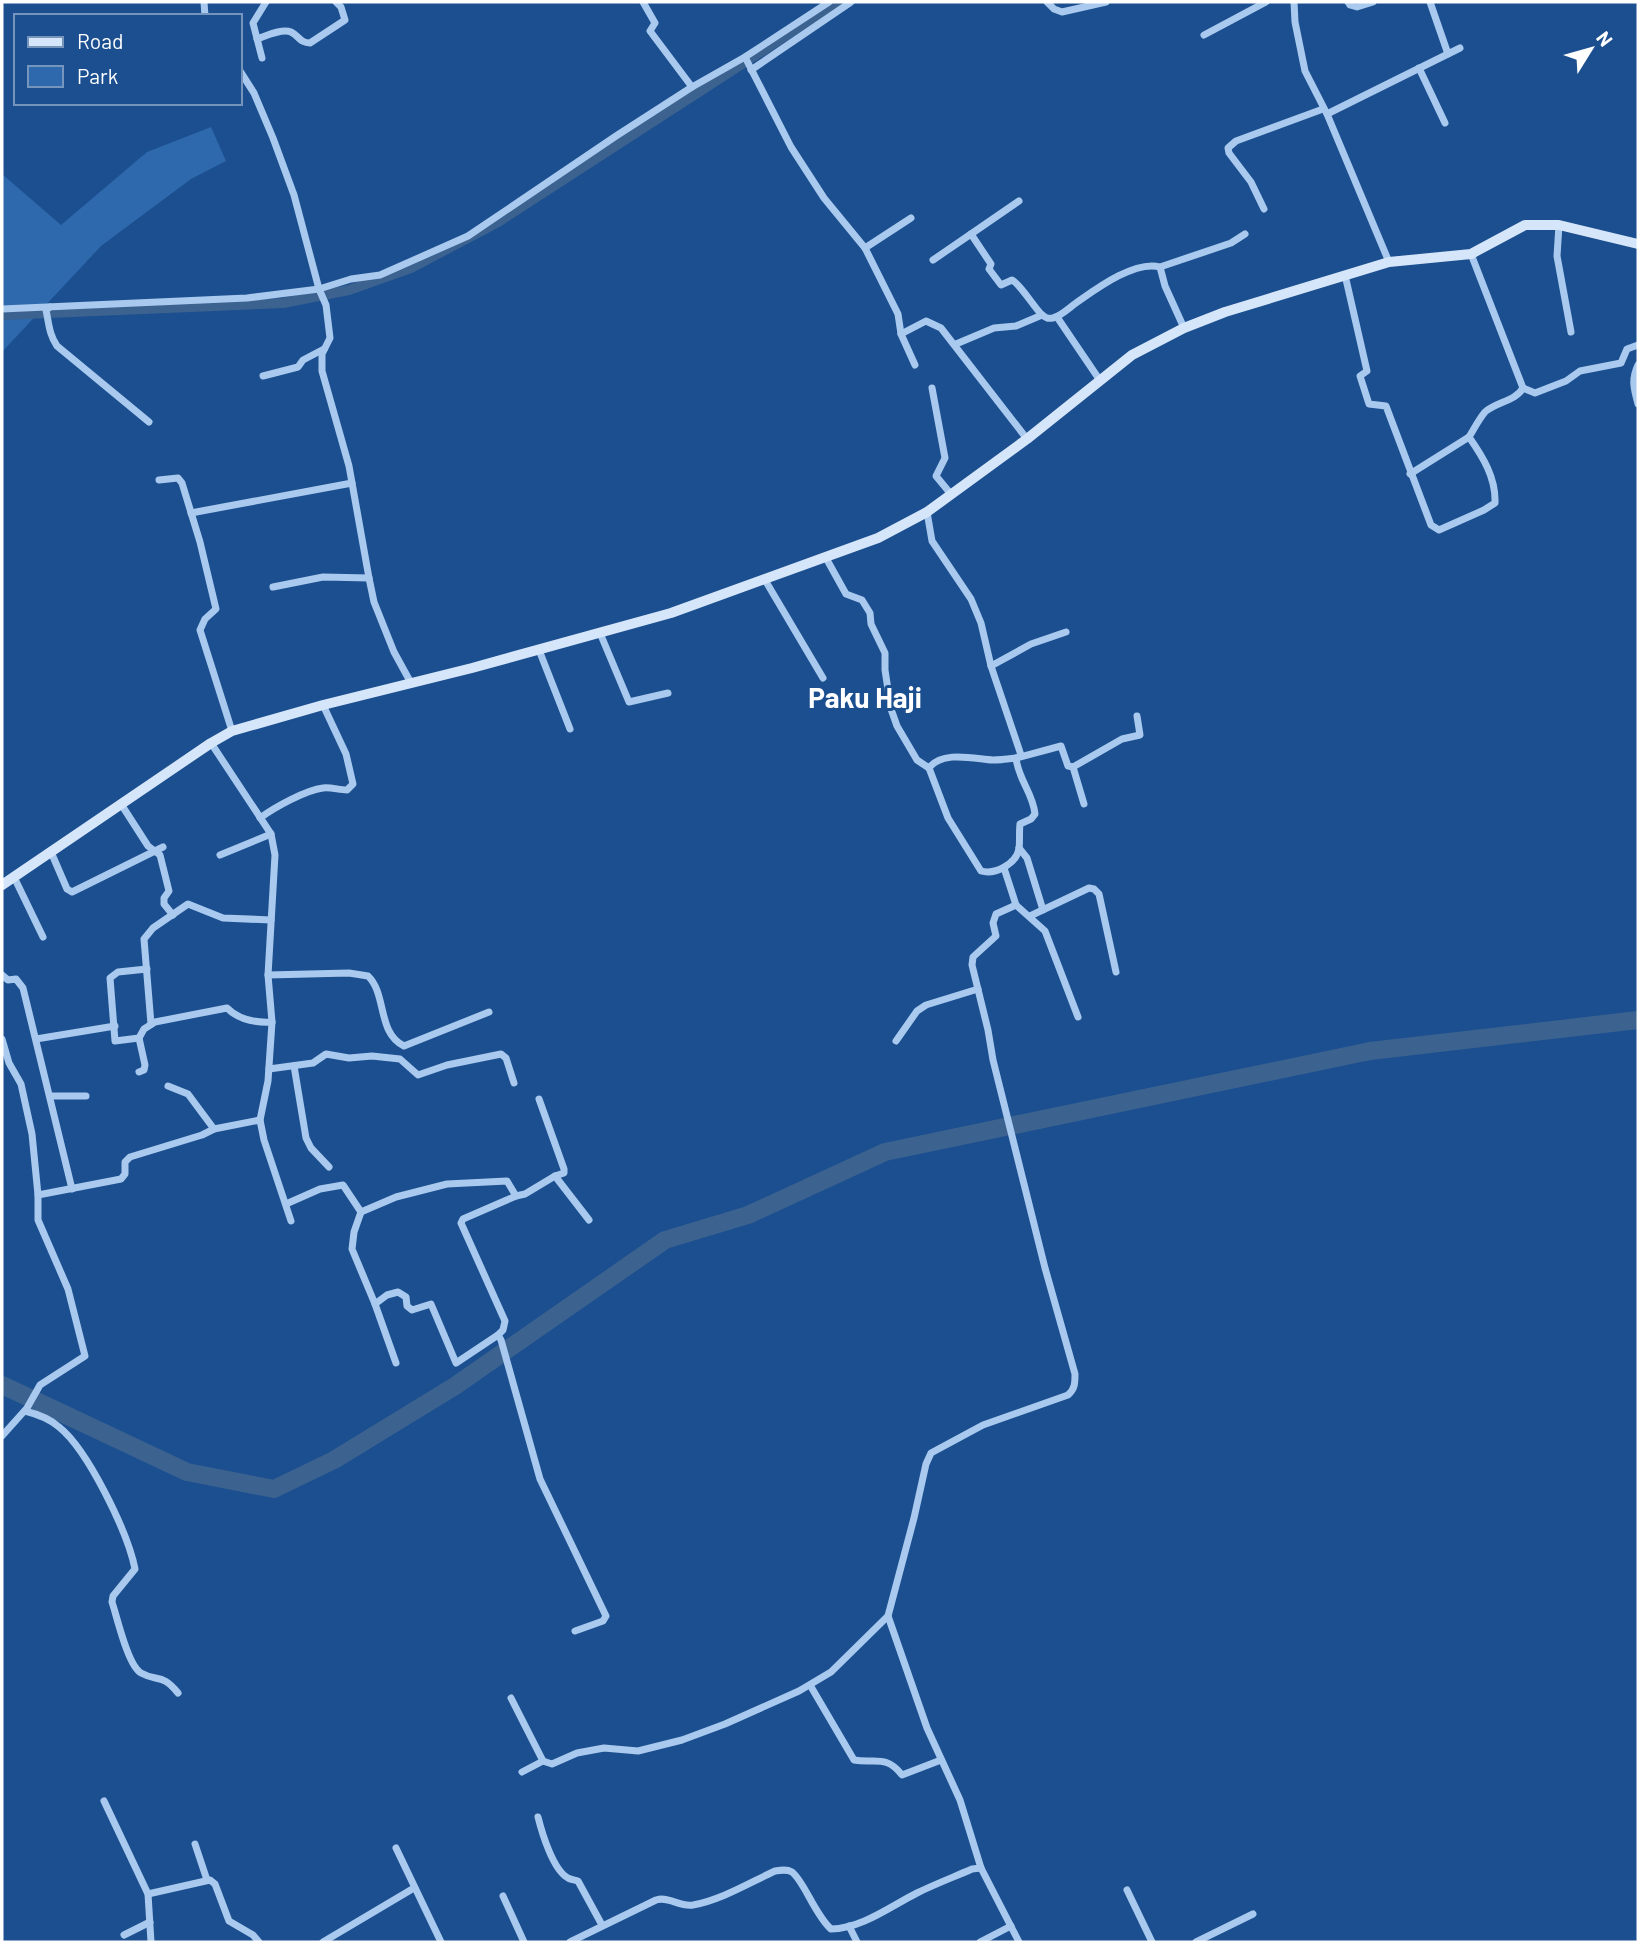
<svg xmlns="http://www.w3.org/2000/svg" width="1640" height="1944" font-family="Barlow,sans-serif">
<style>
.green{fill:#2e69ad}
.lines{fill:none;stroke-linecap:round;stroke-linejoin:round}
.canal{stroke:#3c6290;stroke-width:10}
.river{stroke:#3c6290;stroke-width:18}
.street{stroke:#a9c9ee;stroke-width:7}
.secondary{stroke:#d6e6fa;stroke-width:10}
.labels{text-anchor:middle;stroke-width:6;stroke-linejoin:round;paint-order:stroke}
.quarter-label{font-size:28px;font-weight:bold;fill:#fff;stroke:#1b4f8f}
</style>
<rect width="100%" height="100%" fill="#1b4f8f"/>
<path class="green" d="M211,127L226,161L191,179L101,246L2,352V174L61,225L147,152Z"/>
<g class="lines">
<path class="canal" d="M2,315L283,303L349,290L411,268L498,222L838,2"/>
<path class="river" d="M2,1385L187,1472L274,1489L334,1460L455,1386L665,1240L748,1215L885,1152L1370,1051L1638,1020"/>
<g class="street">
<path d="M204,2L205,16"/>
<path d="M643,2L655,23L650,31L692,87"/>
<path d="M1047,2L1054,9L1062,12L1106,2"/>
<path d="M1294,2L1295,22L1305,71L1327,114L1389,262"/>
<path d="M1348,2L1350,5L1357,7L1373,2"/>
<path d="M1430,2L1448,54"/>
<path d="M1204,35L1266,2"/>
<path d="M257,39C266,36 282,28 291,32C299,36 300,43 310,43L345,20L341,7L336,2"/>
<path d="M745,57L791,147L824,198L865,248L898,314L901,334L915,365"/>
<path d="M262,58L253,23L266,2"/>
<path d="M1419,68L1445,123"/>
<path d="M751,70L851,2"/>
<path d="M240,71L254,93L273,138L294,195L319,289L326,305L330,338L322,354V371L349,466L369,578L374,602L394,652L411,683"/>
<path d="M1327,114L1460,48"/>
<path d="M1264,209L1251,182L1229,153L1228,148L1236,141L1323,109"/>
<path d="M1559,225L1557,256L1571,332"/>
<path d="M971,234L1019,201"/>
<path d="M865,248L911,218"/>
<path d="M933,260L971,234L991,264L989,269L1001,285L1012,280C1021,285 1033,306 1042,315"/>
<path d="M1345,275L1367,371L1360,376L1369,404L1386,406L1431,525L1439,530L1484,510L1495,503C1496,478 1483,457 1469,437C1474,429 1479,419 1485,412C1496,402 1516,401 1523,388L1471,254"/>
<path d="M50,307L46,310C49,324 49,334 57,346L149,422"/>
<path d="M2,309L247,298L319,289L351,279L380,275L468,236L616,136L692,87L745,57L829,2"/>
<path d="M1057,317L1099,379"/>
<path d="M1184,328L1165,286L1160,267L1231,243L1245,234"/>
<path d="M901,334L926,321L941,328L1027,439"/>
<path d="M956,344L994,328L1016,326L1042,315C1047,318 1047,319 1053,318C1061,316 1069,308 1076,303C1096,289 1135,260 1160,267"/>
<path d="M1638,365C1631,380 1634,389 1638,404"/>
<path d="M263,376L298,367L303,360L324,349"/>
<path d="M932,388L945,458L936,476L950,493"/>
<path d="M1523,388L1535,393L1566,381L1580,371L1621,363L1627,349L1638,345"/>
<path d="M1410,474L1469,437"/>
<path d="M159,480L178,478L182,483L200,542L216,609L205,619L200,630L232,731"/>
<path d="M927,512L932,541L971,599L981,623L991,666L1021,755"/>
<path d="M191,513L352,483"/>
<path d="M826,558L846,594L862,600L870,613L871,624L885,653V670L891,709L897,726L917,760L929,768L948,818L981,871C995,875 1016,864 1019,849C1020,841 1019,832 1020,824L1031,819L1035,814C1033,793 1018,779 1016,758L1061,746L1068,766L1073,767L1084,804"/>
<path d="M765,580L823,678"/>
<path d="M273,587L323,577L369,578"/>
<path d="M600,633L629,702L668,693"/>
<path d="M539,650L570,729"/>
<path d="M991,666L1031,644L1066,632"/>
<path d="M211,743L271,834L275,855L268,975L272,1022L268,1081L260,1120L264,1140L291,1221"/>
<path d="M1073,767L1122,739L1140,735L1137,716"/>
<path d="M929,768C942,750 975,759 993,760C1001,760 1008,759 1016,758"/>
<path d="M121,804L148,846L160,855L169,891L164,898V904L173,915"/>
<path d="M260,818C275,807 306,790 323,788C331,787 339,790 347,790L353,784L346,754L323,705"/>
<path d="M1019,848L1027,858L1043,910"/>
<path d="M51,852L67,889L72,892L163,847"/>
<path d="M220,855L271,834"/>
<path d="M1004,868L1016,905L1045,931L1078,1017"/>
<path d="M14,877L43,937"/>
<path d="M1016,905L996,914L993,923L996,936L973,957L972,965L988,1030L993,1060L1045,1268L1075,1374C1075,1383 1075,1389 1068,1395L983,1425L931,1453L926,1464L914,1518L888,1616L927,1728L960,1800L981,1868L1019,1942"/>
<path d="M1030,916L1089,888L1094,889L1099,894L1116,972"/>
<path d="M147,969L118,972L110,978L115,1041L139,1038L144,1029L155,1022L227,1008C239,1020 254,1023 272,1022"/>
<path d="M2,975L8,980L16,979L23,988L72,1189"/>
<path d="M268,975L349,973L368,976C387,994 377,1033 404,1046L489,1012"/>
<path d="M151,1024L144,939L153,928L188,904L223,918L271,920"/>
<path d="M2,1039L9,1063L21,1084L32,1134L38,1195"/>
<path d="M36,1039L115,1026"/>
<path d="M896,1041L917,1011L926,1005L978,989"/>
<path d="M294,1066L306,1138L311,1148L329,1167"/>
<path d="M269,1069L313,1063L326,1054L349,1058L372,1056L400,1059L418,1075L447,1065L501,1054L506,1058L514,1083"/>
<path d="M139,1072L144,1070L145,1065L139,1038"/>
<path d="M168,1086L188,1094L214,1129"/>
<path d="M50,1096H86"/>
<path d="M539,1099L564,1169V1173L555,1176"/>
<path d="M286,1204L320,1189L343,1185L361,1212L396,1197L447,1184L507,1181L516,1196L525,1194L555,1176L589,1220"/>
<path d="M361,1212L354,1232L352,1249L375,1304L387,1295L398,1292L406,1297L407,1306L412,1310L431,1304L456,1363L498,1335L501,1340L540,1479L606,1616L603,1621L575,1631"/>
<path d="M375,1304L396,1363"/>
<path d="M498,1335L503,1330L505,1321L461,1223L463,1219L516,1196"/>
<path d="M25,1411C37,1414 49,1418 59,1427C88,1450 128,1533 135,1569L113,1596L112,1602C117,1617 128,1666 141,1673C157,1682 162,1673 178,1693"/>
<path d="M2,1436L27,1408L40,1385L85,1356L68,1289L38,1220V1195L121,1179L125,1174V1162L130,1157L202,1135L214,1129L260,1120"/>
<path d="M810,1685L854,1760C874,1764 886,1754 902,1775L941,1760"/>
<path d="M511,1698L543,1761"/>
<path d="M522,1772L543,1761L552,1764L577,1753L604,1748L638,1751L682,1740L725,1724L799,1691L831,1672L888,1616"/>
<path d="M104,1801L148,1894L151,1942"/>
<path d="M538,1817C542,1833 553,1870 568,1878C571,1880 575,1880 578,1881L602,1925"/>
<path d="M195,1844L207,1880"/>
<path d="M396,1848L441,1942"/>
<path d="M1127,1890L1152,1942"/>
<path d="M148,1894L210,1880L215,1884L229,1921L253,1935L259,1942"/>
<path d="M503,1896L524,1942"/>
<path d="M849,1926L857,1942"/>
<path d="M124,1935L150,1922"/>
<path d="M323,1942L414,1888"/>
<path d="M570,1942L656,1900C669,1896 679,1907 693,1905C721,1900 749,1883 775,1871C781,1870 787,1869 792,1872C804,1881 815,1915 831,1929C861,1929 891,1906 917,1893C935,1884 954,1877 972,1869L981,1868"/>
<path d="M980,1942L1011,1926"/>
<path d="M1196,1942L1253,1914"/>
</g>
<path class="secondary" d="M2,885L211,743L232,731L323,705L472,668L671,613L878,538L927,512L1027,439L1132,355L1184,328L1225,312L1389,262L1471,254L1525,225H1559L1638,244"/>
</g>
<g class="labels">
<g class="quarter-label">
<text x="865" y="708">Paku Haji</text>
</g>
</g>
<rect width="1640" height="1944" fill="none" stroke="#ffffff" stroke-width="7"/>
<rect x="14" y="14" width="228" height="91" fill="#1b4f8f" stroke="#7695bc" stroke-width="2"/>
<rect x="28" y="37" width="35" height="10" fill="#d6e6fa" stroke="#7695bc" stroke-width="2"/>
<text x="77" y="49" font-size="21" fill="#ffffff">Road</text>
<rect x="28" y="66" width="35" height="21" fill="#2e69ad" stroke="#7695bc" stroke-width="2"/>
<text x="77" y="84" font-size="21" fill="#ffffff">Park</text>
<g transform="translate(1591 49) rotate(53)" stroke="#1b4f8f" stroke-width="5" paint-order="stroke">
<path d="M0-5L12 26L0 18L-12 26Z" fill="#ffffff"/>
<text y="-10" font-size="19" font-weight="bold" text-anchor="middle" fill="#ffffff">N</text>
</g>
</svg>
